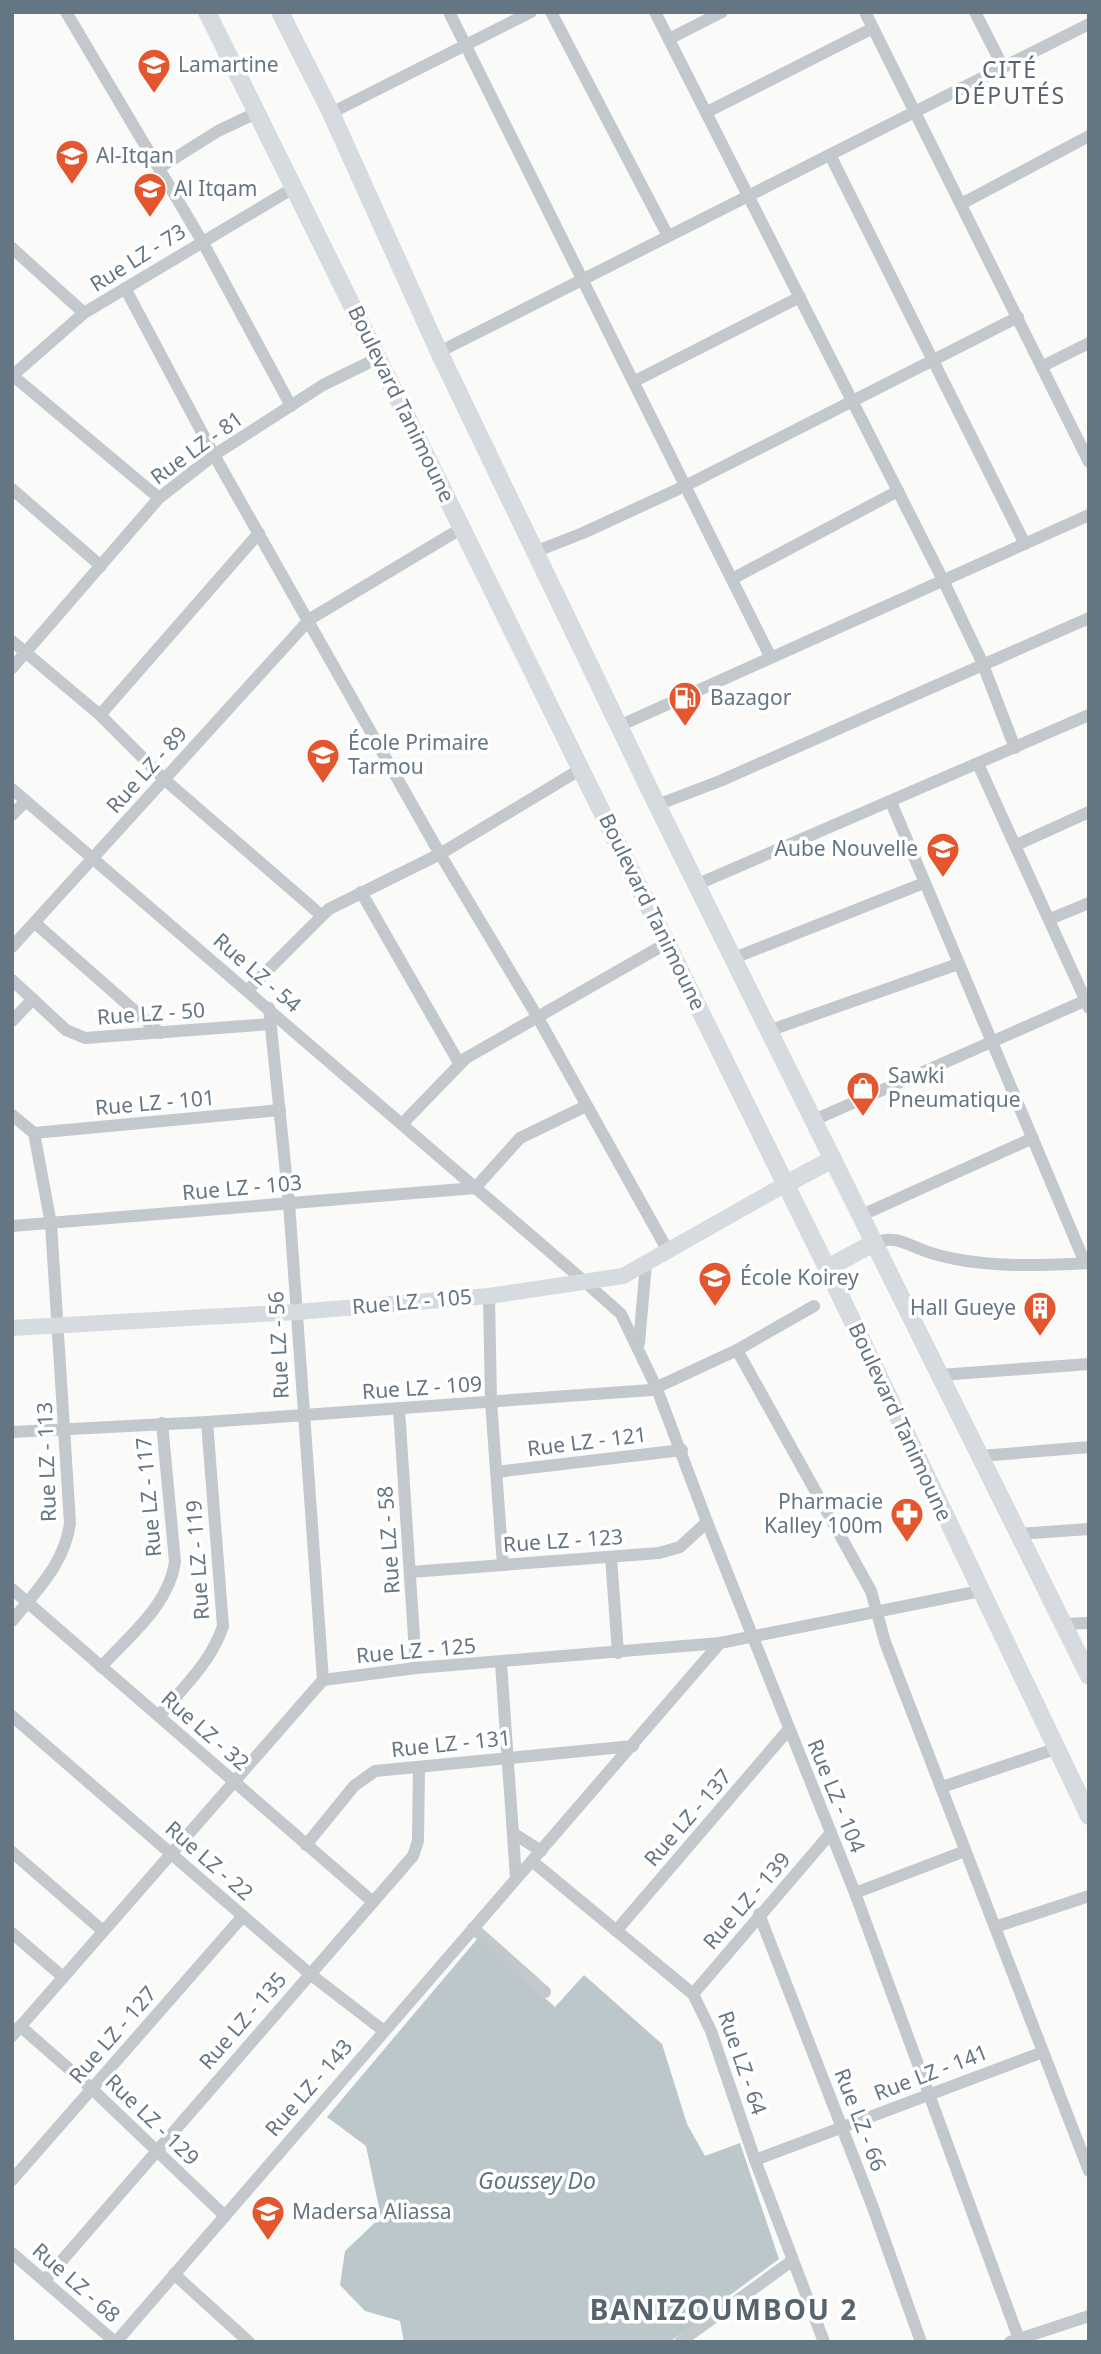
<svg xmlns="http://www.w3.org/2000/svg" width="1101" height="2354" font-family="'Noto Sans',sans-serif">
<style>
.water{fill:#bbc7cb}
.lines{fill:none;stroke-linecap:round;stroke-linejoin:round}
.street{stroke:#c3c8cc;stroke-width:12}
.secondary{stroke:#d6dbdf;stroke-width:16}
.primary{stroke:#d6dbdf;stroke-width:18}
.labels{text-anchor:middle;stroke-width:7;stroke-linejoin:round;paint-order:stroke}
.poi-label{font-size:21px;fill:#657683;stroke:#fff;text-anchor:start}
.street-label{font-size:21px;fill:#657683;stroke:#fff}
.neighbourhood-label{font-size:23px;letter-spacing:2px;fill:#57646e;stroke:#fff}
.water-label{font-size:23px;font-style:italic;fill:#60757c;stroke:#fff}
.district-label{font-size:28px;font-weight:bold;letter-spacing:2px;fill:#57646e;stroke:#fff}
</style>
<rect width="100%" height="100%" fill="#fafaf8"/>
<path class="water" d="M478,1938L555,2007L584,1975L662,2044L687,2124L705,2156L740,2143L779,2259L726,2298L721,2307L669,2342H404L400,2321L365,2311L340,2285L345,2251L381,2217L366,2146L327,2117Z"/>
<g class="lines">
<g class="street">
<path d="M66,12L202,241L291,406"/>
<path d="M449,12L770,656"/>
<path d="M551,12L668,236"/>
<path d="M655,12L943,580L982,662L1015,748"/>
<path d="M865,12L1089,462"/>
<path d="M975,12L1003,67"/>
<path d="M669,39L722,12"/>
<path d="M707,112L873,28"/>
<path d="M331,113L531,12"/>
<path d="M830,155L1025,544"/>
<path d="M159,168L218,131L256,113"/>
<path d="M963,203L1089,136"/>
<path d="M12,248L84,313"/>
<path d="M125,288L214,455L440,854L537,1016L668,1251"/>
<path d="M439,352L1089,24"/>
<path d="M1043,366L1089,343"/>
<path d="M12,375L159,498"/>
<path d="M12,376L84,313L295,187"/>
<path d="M635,381L800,297"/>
<path d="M12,489L101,566"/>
<path d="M537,551L583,533L685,486L1018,317"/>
<path d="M732,579L898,491"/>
<path d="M12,641L100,715L165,780L321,915"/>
<path d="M12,668L159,498L214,455L323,385L378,358"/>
<path d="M100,715L259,533"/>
<path d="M619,726L1089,515"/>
<path d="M978,764L1089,1008"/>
<path d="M12,789L585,1282L621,1314L657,1389L707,1522L855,1893L1020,2342"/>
<path d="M891,802L1085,1263"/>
<path d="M657,805L720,781L1089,618"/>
<path d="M12,815L26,801"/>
<path d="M1016,845L1089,812"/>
<path d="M698,884L1089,715"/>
<path d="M361,892L459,1063"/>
<path d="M1050,919L1089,903"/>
<path d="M35,923L160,1033"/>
<path d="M12,947L310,619L462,528"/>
<path d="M734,958L924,883"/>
<path d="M12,980L66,1030L85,1038L271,1024"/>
<path d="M248,990L329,909L440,854L581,769"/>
<path d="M269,1008L289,1203L323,1680"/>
<path d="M12,1021L33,999"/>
<path d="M771,1030L958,964"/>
<path d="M12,1115L34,1133L51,1224L70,1523C65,1563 37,1590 12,1621"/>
<path d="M814,1120L1089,999"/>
<path d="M402,1124L466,1058L667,943"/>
<path d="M34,1133L280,1110"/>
<path d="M475,1188L520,1138L586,1106"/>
<path d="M862,1215L1033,1138"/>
<path d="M12,1226L475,1188"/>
<path d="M874,1243C898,1234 908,1246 931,1253C979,1268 1039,1266 1089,1263"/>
<path d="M489,1296L491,1402L503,1565"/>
<path d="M639,1343L646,1264"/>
<path d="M737,1350L871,1591L885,1642L1089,2171"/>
<path d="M940,1375L1089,1364"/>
<path d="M399,1409L416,1668"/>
<path d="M12,1432L207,1422L651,1390L737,1350L814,1306"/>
<path d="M981,1456L1089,1447"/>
<path d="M496,1472L682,1450"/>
<path d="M1018,1534L1089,1529"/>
<path d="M611,1557L618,1653"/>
<path d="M411,1572L659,1553L680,1547L707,1522"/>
<path d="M12,1589L373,1902"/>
<path d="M1061,1624L1089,1623"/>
<path d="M501,1663L516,1878"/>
<path d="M101,1667C129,1636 169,1605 175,1562L162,1423"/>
<path d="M12,1716L310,1974L384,2031"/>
<path d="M159,1716C182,1689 212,1661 223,1626L207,1422"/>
<path d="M942,1787L1055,1749"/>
<path d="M513,1833L541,1851"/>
<path d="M306,1845L354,1786L375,1771L633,1746"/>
<path d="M12,1852L103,1931"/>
<path d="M532,1861L693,1994L711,2031L755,2160L824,2342"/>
<path d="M855,1893L965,1851"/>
<path d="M759,1914L872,2205L921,2342"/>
<path d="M995,1927L1089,1896"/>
<path d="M473,1928L545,1992"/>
<path d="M616,1931L789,1729"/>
<path d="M12,1933L63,1977"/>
<path d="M693,1994L830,1834"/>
<path d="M20,2026L92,2089L225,2216"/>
<path d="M12,2036L323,1680L416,1668L720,1643L980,1591"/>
<path d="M755,2160L1043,2052"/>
<path d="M12,2180L243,1916"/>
<path d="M12,2253L115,2342"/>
<path d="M174,2274L249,2342"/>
<path d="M45,2280L413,1856L418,1841L419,1767"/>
<path d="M116,2342L720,1643"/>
<path d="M680,2342L793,2260"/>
<path d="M1010,2342L1089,2316"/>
</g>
<path class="secondary" d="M12,1328L297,1312L489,1296L623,1276L786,1184"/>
<g class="primary">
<path d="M207,12L827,1268L1089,1816"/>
<path d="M280,12L331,113L439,352L657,805L1089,1676"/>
<path d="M786,1184L833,1159"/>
<path d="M827,1268L874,1243"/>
</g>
</g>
<defs>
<symbol id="school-pin" viewBox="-11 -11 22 30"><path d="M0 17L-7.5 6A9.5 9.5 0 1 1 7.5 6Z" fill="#e4572e" stroke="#fff"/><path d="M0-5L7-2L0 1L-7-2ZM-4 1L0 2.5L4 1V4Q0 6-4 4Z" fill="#fff"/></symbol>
<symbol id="fuel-pin" viewBox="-11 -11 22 30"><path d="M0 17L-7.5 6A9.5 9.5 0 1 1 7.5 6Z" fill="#e4572e" stroke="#fff"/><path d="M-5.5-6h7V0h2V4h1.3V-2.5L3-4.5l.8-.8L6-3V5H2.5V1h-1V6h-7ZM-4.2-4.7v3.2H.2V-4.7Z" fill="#fff"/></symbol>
<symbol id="shop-pin" viewBox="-11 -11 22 30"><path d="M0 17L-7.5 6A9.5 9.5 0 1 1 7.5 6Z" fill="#e4572e" stroke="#fff"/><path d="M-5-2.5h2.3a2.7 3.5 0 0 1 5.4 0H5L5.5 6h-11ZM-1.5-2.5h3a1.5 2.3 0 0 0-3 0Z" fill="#fff"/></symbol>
<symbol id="building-pin" viewBox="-11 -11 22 30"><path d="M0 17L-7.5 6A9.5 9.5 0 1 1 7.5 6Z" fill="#e4572e" stroke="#fff"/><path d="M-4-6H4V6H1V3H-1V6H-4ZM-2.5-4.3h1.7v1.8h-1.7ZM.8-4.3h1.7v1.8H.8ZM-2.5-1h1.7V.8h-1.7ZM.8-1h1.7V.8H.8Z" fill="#fff"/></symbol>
<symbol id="pharmacy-pin" viewBox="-11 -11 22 30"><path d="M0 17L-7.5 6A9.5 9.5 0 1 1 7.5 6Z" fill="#e4572e" stroke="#fff"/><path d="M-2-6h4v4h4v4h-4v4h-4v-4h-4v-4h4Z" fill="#fff"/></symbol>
</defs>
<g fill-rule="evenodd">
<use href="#school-pin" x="135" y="46" width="38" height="52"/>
<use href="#school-pin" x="53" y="137" width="38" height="52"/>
<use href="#school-pin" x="131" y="170" width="38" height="52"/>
<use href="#fuel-pin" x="666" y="679" width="38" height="52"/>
<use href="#school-pin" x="304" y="736" width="38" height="52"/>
<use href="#school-pin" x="924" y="830" width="38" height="52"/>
<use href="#shop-pin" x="844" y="1069" width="38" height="52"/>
<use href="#school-pin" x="696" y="1259" width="38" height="52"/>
<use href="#building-pin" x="1021" y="1289" width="38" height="52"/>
<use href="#pharmacy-pin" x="888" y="1495" width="38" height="52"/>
<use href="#school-pin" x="249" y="2193" width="38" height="52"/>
</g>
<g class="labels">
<g class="poi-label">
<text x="178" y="72">Lamartine</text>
<text x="96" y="163">Al-Itqan</text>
<text x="174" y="196">Al Itqam</text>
<text x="710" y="705">Bazagor</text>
<text x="348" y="750">École Primaire<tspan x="348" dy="24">Tarmou</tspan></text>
<text x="918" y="856" text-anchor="end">Aube Nouvelle</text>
<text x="888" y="1083">Sawki<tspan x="888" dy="24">Pneumatique</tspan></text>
<text x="740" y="1285">École Koirey</text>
<text x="1016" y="1315" text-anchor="end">Hall Gueye</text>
<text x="883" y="1509" text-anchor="end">Pharmacie<tspan x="883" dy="24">Kalley 100m</tspan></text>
<text x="292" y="2219">Madersa Aliassa</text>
</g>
<g class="street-label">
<text transform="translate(138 258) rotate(-32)" y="7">Rue LZ - 73</text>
<text transform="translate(401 404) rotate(64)" y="7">Boulevard Tanimoune</text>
<text transform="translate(197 448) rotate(-36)" y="7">Rue LZ - 81</text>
<text transform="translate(147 770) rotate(-48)" y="7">Rue LZ - 89</text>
<text transform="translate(652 912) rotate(64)" y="7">Boulevard Tanimoune</text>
<text transform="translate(257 973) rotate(41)" y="7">Rue LZ - 54</text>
<text transform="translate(151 1014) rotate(-4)" y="7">Rue LZ - 50</text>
<text transform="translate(155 1103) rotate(-5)" y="7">Rue LZ - 101</text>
<text transform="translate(242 1188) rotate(-5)" y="7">Rue LZ - 103</text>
<text transform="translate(412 1302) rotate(-5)" y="7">Rue LZ - 105</text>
<text transform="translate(279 1345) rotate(-93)" y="7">Rue LZ - 56</text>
<text transform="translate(422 1388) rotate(-4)" y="7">Rue LZ - 109</text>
<text transform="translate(900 1422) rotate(65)" y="7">Boulevard Tanimoune</text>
<text transform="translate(587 1442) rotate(-7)" y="7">Rue LZ - 121</text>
<text transform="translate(47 1462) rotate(-92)" y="7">Rue LZ - 113</text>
<text transform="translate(149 1497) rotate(-95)" y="7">Rue LZ - 117</text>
<text transform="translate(389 1540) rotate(-94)" y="7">Rue LZ - 58</text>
<text transform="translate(563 1541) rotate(-4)" y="7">Rue LZ - 123</text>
<text transform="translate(198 1560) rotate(-94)" y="7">Rue LZ - 119</text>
<text transform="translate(416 1651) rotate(-5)" y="7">Rue LZ - 125</text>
<text transform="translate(205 1731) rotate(41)" y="7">Rue LZ - 32</text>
<text transform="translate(451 1744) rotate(-6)" y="7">Rue LZ - 131</text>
<text transform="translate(836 1796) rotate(68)" y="7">Rue LZ - 104</text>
<text transform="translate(688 1818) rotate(-49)" y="7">Rue LZ - 137</text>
<text transform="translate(209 1861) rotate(41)" y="7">Rue LZ - 22</text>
<text transform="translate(747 1901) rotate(-49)" y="7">Rue LZ - 139</text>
<text transform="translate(243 2021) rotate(-49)" y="7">Rue LZ - 135</text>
<text transform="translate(113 2035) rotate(-49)" y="7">Rue LZ - 127</text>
<text transform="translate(742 2063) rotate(71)" y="7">Rue LZ - 64</text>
<text transform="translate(931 2073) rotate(-21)" y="7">Rue LZ - 141</text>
<text transform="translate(309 2088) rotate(-49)" y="7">Rue LZ - 143</text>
<text transform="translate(152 2120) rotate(44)" y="7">Rue LZ - 129</text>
<text transform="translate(860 2120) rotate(69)" y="7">Rue LZ - 66</text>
<text transform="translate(76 2283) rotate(41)" y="7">Rue LZ - 68</text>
</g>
<g class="neighbourhood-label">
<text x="1010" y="78">CITÉ<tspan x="1010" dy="26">DÉPUTÉS</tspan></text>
</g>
<g class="water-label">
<text x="537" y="2189">Goussey Do</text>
</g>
<g class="district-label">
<text x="724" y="2320">BANIZOUMBOU 2</text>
</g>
</g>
<rect width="1101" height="2354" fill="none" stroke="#657683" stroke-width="28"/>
</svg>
